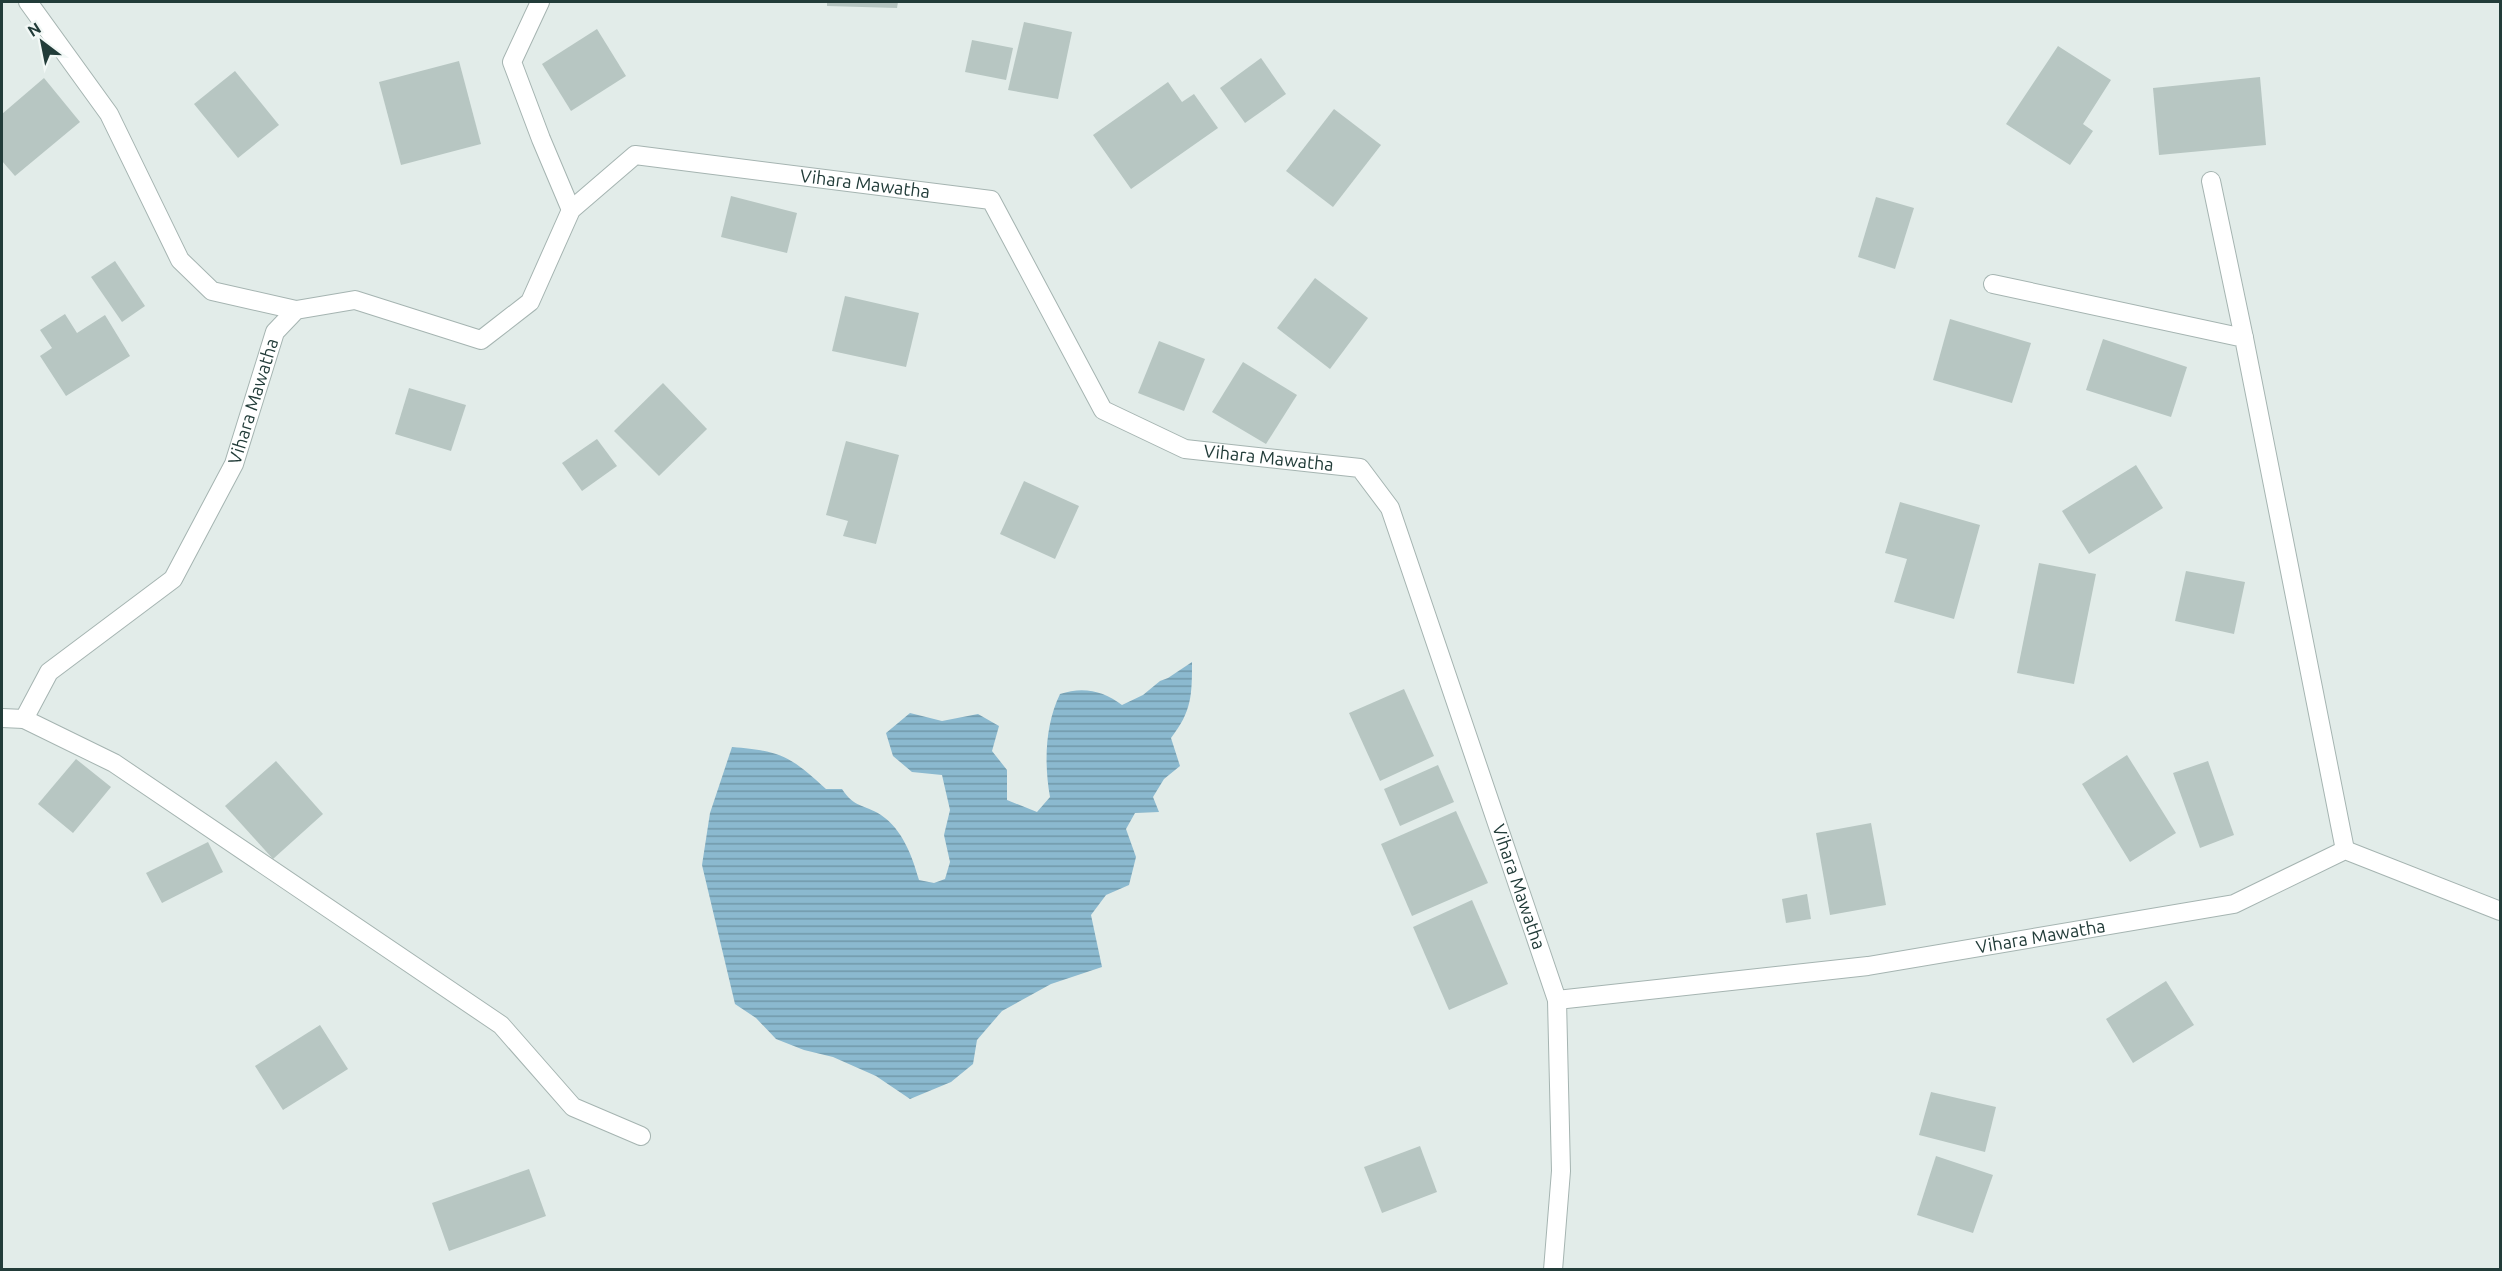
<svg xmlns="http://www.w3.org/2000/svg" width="2502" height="1271" font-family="Ubuntu,sans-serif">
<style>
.water{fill:url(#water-rules)}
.building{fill:#b7c6c2}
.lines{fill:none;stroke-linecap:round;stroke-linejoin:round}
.minor-casing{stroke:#a5b4b1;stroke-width:20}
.minor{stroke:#fff;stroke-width:18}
.labels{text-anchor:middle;stroke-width:4.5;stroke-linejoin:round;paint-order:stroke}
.street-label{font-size:18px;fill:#223c39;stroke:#f2f8f6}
</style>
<defs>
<pattern id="water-rules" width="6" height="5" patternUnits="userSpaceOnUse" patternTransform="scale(1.5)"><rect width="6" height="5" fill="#8bb9cf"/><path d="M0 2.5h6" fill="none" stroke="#7198a9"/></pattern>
</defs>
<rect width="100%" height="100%" fill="#e2ece9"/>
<path class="water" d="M1192,662C1192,695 1192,711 1171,738L1180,766L1164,779L1153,797L1159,812L1135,813L1126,829L1136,857L1129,885L1106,895L1091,915L1102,967L1051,984L1002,1011L977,1040L973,1064L951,1082L910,1099L876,1076L833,1057L804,1050L776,1039L756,1018L735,1004L702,865L710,813L732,747C781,751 790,756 826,789H842C854,808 864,804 881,815C903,830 912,856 919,880L934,883L945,879L950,862L944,835L950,810L942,775L912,772L893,756L886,733L910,713L942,721L978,714L999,726L992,751L1007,770V800L1037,812L1050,797C1044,763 1045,725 1060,694C1083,686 1104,691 1122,705L1143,695L1160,681L1168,678Z"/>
<g class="building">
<path d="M827,2H898L897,8L827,6Z"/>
<path d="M1024,22L1072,32L1058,99L1008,90Z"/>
<path d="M597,29L626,76L571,111L542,64Z"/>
<path d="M972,40L1013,48L1006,80L965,72Z"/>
<path d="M2058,46L2111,80L2083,124L2093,131L2070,165L2006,124Z"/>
<path d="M1261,58L1286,94L1245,123L1220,88Z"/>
<path d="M459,61L481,144L401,165L379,82Z"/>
<path d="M235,71L279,125L238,158L194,104Z"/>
<path d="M2260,77L2266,145L2159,155L2153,88Z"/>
<path d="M44,78L80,122L15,176L2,161V114Z"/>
<path d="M1168,82L1182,102L1194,94L1218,128L1131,189L1093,135Z"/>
<path d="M1334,109L1381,145L1333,207L1286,171Z"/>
<path d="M731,196L797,213L787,253L721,237Z"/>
<path d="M1876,197L1914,208L1895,269L1858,257Z"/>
<path d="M115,261L145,306L122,322L91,277Z"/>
<path d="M1315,278L1368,318L1330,369L1277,328Z"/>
<path d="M845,296L919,313L906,367L832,351Z"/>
<path d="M65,314L77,333L105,315L130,356L66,396L40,356L52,348L40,330Z"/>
<path d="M1950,319L2031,343L2012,403L1933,380Z"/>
<path d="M2103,339L2187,367L2171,417L2086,390Z"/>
<path d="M1159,341L1205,359L1184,411L1138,393Z"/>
<path d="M1243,362L1297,395L1266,444L1212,412Z"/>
<path d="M663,383L707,429L659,476L614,431Z"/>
<path d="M409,388L466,405L451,451L395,434Z"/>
<path d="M597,439L617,466L582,491L562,463Z"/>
<path d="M846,441L899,455L876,544L843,536L848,521L826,515Z"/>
<path d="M2136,465L2163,508L2089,554L2062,511Z"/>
<path d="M1024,481L1079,506L1055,559L1000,534Z"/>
<path d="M1900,502L1980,525L1954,619L1894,602L1907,559L1885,553Z"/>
<path d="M2039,563L2096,574L2074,684L2017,673Z"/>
<path d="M2186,571L2245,582L2234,634L2175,621Z"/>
<path d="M1404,689L1434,756L1380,781L1349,713Z"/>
<path d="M2127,755L2176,833L2130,862L2082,784Z"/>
<path d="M76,759L111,787L73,833L38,804Z"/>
<path d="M276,761L323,814L273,859L225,806Z"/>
<path d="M2208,761L2234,835L2200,848L2173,773Z"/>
<path d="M1438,765L1454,802L1400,826L1384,789Z"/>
<path d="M1456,811L1488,883L1412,916L1381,844Z"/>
<path d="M1871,823L1886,905L1830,915L1816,833Z"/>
<path d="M208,842L223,872L162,903L146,873Z"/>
<path d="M1807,894L1811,919L1786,923L1782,899Z"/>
<path d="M1472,900L1508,984L1449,1010L1413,927Z"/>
<path d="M2166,981L2194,1025L2133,1063L2106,1019Z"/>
<path d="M320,1025L348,1069L283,1110L255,1066Z"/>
<path d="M1931,1092L1996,1107L1985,1152L1919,1135Z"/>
<path d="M1420,1146L1437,1192L1382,1213L1364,1167Z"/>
<path d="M1936,1156L1993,1175L1973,1233L1917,1215Z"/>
<path d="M529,1169L546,1216L449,1251L432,1203Z"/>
</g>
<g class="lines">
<defs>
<g id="minor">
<path d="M28,2L109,114L180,260L212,291L296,310"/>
<path d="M540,2L512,62L541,139L571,210"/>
<path d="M2211,181L2244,338"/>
<path d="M1993,284L2244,338L2345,850"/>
<path id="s1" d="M2,718L24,719L49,672L173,579L234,464L275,332L296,310L355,300L481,340L530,302L571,210L635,155L991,200L1103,410L1185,449L1360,468L1390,508L1557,1000L1561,1171L1553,1270"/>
<path d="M24,719L114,763L501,1025L573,1107L641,1136"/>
<path id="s2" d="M1557,1000L1868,966L2234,904L2345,850L2500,911"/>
</g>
</defs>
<use href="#minor" class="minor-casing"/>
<use href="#minor" class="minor"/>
</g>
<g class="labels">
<g class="street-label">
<text dy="6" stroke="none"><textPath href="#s1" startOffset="1200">Vihara Mawatha</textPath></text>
<text dy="6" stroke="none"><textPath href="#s1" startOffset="426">Vihara Mawatha</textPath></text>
<text dy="6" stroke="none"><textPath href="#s1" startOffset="1740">Vihara Mawatha</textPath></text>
<text dy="6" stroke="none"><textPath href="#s1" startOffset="2282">Vihara Mawatha</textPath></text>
<text dy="6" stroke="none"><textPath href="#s2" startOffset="488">Vihara Mawatha</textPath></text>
</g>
</g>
<rect width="2502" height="1271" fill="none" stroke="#223c39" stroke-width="6"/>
<g transform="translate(42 42) rotate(328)" stroke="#f2f8f6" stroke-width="4.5" paint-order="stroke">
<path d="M0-4.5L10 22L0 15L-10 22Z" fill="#223c39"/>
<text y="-9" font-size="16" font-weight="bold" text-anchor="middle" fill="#223c39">N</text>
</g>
</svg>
